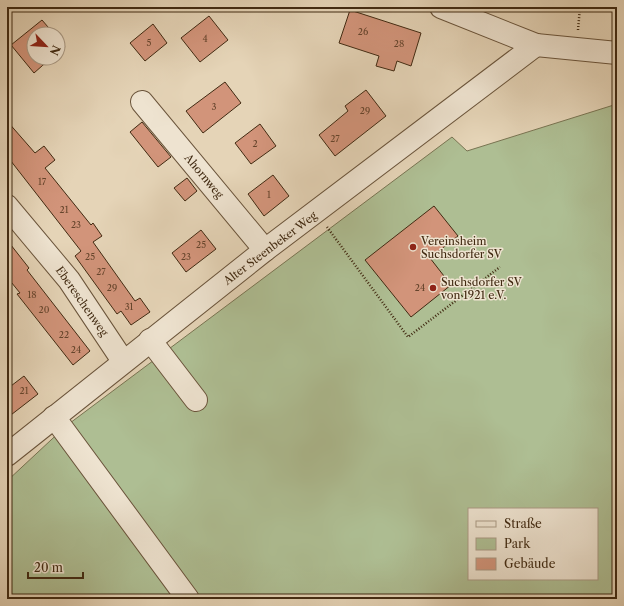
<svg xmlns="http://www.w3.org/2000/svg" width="624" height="606" font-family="'Libre Caslon Text',serif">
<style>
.green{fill:#aebe93;stroke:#787452;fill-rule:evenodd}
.building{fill:#d2947a;stroke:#412a12}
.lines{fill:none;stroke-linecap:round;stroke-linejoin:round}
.minor-casing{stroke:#6a543b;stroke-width:24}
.path{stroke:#412a12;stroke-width:2.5;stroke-dasharray:1 2;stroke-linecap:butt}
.minor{stroke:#eee3d0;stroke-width:22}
.poi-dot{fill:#8f2418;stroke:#eee3d0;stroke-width:1.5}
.labels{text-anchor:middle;stroke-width:3;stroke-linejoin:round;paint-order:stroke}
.number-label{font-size:9px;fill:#65442c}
.street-label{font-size:11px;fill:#412a12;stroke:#eee3d0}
.poi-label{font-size:11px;fill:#412a12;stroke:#eee3d0;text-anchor:start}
</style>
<rect width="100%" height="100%" fill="#e5d4b7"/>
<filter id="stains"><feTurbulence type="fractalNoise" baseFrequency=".005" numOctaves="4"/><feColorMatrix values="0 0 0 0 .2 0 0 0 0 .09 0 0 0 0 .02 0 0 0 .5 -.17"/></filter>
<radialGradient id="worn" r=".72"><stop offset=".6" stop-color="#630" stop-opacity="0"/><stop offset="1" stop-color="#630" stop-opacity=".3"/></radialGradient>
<path class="green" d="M617,104V599H7V481L66,426L452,137L467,151ZM469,509H597V579H469Z"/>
<g class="building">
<path d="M350,10L421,33L411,66L397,61L394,71L376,66L379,56L339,43Z"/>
<path d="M209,16L228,40L200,62L181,38Z"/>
<path d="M42,20L54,34H34V58H51L34,73L11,45Z"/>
<path d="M153,24L167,43L145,61L130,43Z"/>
<path d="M58,39L65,47L58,53Z"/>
<path d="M225,82L241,103L203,133L186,111Z"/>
<path d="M366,90L386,116L335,156L319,135L348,111L345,106Z"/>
<path d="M7,121L35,153L44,146L55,160L45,168L91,225L93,223L102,236L93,242L135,301L140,298L150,312L131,325L121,311L117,314L75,256L81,251L7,156Z"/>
<path d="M142,122L171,157L158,167L130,132Z"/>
<path d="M260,124L276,146L251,164L235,143Z"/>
<path d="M273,175L289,196L264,216L248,194Z"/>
<path d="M187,178L197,191L185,201L174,188Z"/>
<path d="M434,206L458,236L430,258L451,285L411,317L365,260Z"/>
<path d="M201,230L216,249L186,272L172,253Z"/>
<path d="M7,240L29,268L27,270L90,351L73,365L17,294L20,293L7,277Z"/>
<path d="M24,376L38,394L7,418V389Z"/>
</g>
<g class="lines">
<defs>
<g id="minor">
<path d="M441,7L536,45L617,53"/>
<path d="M142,102L265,250"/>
<path d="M7,206L69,280L123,361"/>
<path d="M150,340L196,400"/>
<path d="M54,417L188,599"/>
<path d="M7,455L265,250L536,45"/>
</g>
</defs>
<use href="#minor" class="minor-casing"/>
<g class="path">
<path d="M578,30L580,7"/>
<path d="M327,227L408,337L500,267"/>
</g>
<use href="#minor" class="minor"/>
</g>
<g class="poi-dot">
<circle cx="413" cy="247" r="4"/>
<circle cx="433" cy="288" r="4"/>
</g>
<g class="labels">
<g class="number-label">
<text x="363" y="35">26</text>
<text x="205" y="42">4</text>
<text x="149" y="46">5</text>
<text x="399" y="47">28</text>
<text x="214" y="110">3</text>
<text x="365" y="114">29</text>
<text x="335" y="142">27</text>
<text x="255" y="147">2</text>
<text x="42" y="185">17</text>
<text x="269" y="198">1</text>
<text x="64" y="213">21</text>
<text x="76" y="228">23</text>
<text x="201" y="248">25</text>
<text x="90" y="260">25</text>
<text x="186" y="260">23</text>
<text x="101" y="275">27</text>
<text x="112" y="291">29</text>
<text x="420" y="291">24</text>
<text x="32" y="298">18</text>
<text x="129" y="310">31</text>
<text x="44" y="313">20</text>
<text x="64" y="338">22</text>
<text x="76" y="353">24</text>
<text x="24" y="394">21</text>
</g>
<g class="street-label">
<text transform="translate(204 176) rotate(50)" y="4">Ahornweg</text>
<text transform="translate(270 248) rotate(-37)" y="4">Alter Steenbeker Weg</text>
<text transform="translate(82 301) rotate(55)" y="4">Ebereschenweg</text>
</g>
<g class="poi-label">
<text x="421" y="245">Vereinsheim<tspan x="421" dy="13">Suchsdorfer SV</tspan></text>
<text x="441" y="286">Suchsdorfer SV<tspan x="441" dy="13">von 1921 e.V.</tspan></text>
</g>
</g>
<rect width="624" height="606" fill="none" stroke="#e5d4b7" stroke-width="24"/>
<rect x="8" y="8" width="608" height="590" fill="none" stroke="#412a12" stroke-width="2"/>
<rect x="12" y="12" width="600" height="582" fill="none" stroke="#412a12"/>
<rect x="468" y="508" width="130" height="72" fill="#eee3d0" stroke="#a99984"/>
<rect x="476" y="521" width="20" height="6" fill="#eee3d0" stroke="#a99984"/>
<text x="504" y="528" font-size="12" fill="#412a12">Straße</text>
<rect x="476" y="538" width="20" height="12" fill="#aebe93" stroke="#a99984"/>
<text x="504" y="548" font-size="12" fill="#412a12">Park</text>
<rect x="476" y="558" width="20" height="12" fill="#d2947a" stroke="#a99984"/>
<text x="504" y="568" font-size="12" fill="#412a12">Gebäude</text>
<g transform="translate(46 46) rotate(115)"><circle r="19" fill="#eee3d0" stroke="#a99984"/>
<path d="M0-3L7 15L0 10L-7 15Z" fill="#8f2418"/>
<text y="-6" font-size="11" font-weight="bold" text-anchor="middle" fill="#412a12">N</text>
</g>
<path d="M28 572v6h55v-6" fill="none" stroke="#412a12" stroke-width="2"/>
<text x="34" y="572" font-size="12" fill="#412a12" stroke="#eee3d0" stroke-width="3" paint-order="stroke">20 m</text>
<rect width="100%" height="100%" filter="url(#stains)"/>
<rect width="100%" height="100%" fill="url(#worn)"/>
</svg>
